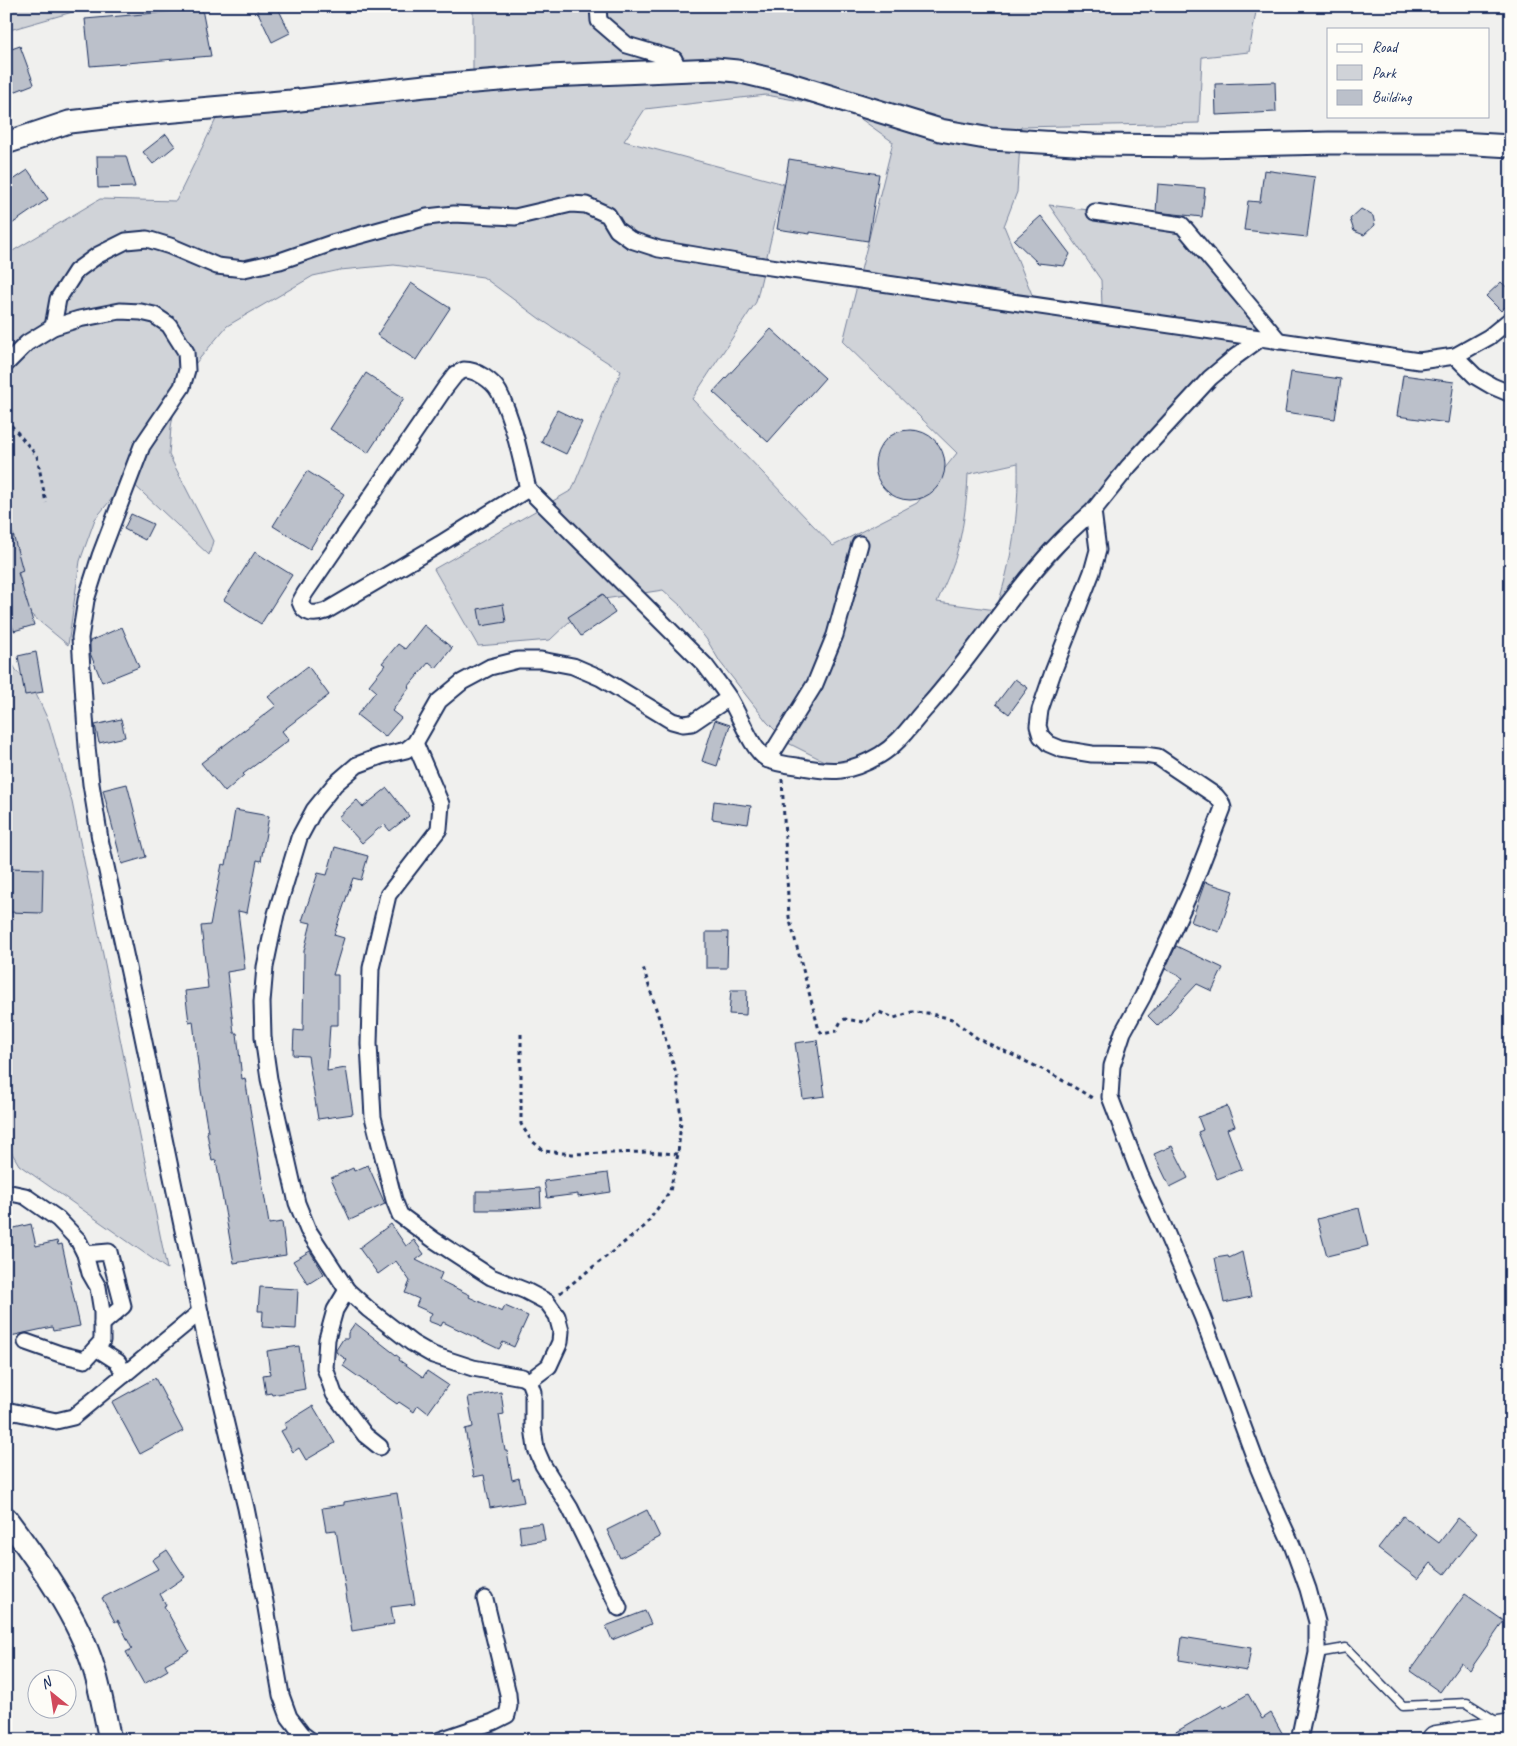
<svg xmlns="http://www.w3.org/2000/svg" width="1517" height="1746" font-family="Caveat,sans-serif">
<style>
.green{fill:#d0d3d8;stroke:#76819b;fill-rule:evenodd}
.building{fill:#bbc0ca;stroke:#1b2f5e}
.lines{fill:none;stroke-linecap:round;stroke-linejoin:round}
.lane-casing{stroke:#1b2f5e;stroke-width:11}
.street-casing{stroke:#1b2f5e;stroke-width:19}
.secondary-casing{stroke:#1b2f5e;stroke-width:25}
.highway-casing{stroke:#1b2f5e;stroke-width:31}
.path{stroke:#1b2f5e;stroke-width:3;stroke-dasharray:4 4;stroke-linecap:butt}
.lane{stroke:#fdfcf7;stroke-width:8}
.street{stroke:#fdfcf7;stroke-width:15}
.secondary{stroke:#fdfcf7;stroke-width:21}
.highway{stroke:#fdfcf7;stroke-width:28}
</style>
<rect width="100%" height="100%" fill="#f0f0ee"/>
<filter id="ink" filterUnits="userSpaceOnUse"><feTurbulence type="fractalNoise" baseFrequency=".02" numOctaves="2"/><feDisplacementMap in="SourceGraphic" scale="10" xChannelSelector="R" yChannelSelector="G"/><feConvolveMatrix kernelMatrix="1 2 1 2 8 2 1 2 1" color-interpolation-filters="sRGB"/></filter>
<g filter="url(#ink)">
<g class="green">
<path d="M6,6H90V7L6,31Z"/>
<path d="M473,6H1257L1249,52L1202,57L1199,123L1021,127L1017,192L1004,226L1033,297L1102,306L1101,280L1049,205L1175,221L1271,340L1201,395L899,739L838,768L788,743L767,722L720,662L707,640L681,606L663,590L591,601L550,640L478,646L434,569L572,490L621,371L540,319L483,277L394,265L340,270L313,276L227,326L179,383L171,427L169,455L213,541L209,555L128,479L95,519L80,561L68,645L28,612L6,517V255L100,199L176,201L219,113L473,74ZM766,95L847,109L893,142L843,342L957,453L917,503L833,546L692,399L756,302L784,184L624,141L645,109ZM1018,463C1019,514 1012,562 996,610L937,602C943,588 950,574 955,559C963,531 967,503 968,474Z"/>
<path d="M6,653L16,670L36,694L49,722L72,802L167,1269L19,1165L6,1143Z"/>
</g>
<g class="building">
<path d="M255,6H277L290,33L272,42Z"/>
<path d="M202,9L211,56L90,66L85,19Z"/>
<path d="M20,46L34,84L6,95V51Z"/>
<path d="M1275,82L1276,112L1216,115L1215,84Z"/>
<path d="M166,134L175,146L153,164L143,152Z"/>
<path d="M97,156H126L135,187L98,188Z"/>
<path d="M789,159L879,174L868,241L810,232V234L777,229Z"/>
<path d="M28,170L48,199L6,228V185Z"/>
<path d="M1264,170L1315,177L1307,237L1244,230L1248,201L1260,202Z"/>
<path d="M1158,184L1205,188L1202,217L1156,212Z"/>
<path d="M1361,209L1373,216L1375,225L1364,235L1354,231L1350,219Z"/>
<path d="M1041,216L1070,254L1064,266L1038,263L1014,240Z"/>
<path d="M1501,282L1511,291V301L1501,311L1486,296Z"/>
<path d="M411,283L450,308L416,360L377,335Z"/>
<path d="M771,329L825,378L768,442L713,392Z"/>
<path d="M1291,372L1341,379L1335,419L1285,412Z"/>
<path d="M366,373L404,398L368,453L330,429Z"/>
<path d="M1403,375L1454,382L1448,423L1397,416Z"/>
<path d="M557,410L582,422L566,454L541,442Z"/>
<circle cx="910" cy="465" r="35"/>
<path d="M307,471L344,494L310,549L273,526Z"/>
<path d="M131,514L153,524L145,540L124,529Z"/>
<path d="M11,527L23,571L18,573L34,625L14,631L6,607V528Z"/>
<path d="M255,552L292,575L261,624L224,600Z"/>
<path d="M603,594L615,613L581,636L568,617Z"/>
<path d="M503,604L506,622L481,626L478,609Z"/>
<path d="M424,625L452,648L436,668L429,662L408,687L409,688L392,711L401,718L385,737L357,715L376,691L369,685L385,665L382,663L398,644L405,649Z"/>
<path d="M122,627L139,667L102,682L90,653V641Z"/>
<path d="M36,652L43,692L25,695L18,656Z"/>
<path d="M308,666L329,695L282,731L289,740L243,774L244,775L225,792L201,763L276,706L268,697Z"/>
<path d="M1015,679L1028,688L1009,714L996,704Z"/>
<path d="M121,719L125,737L99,743L95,725Z"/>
<path d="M715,720L730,725L717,766L702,761Z"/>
<path d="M127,784L146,857L122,864L103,790Z"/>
<path d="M387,788L409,816L390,831L384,824L362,843L338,817L357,800L363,807Z"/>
<path d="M714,801L751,806L748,824L712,819Z"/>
<path d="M235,810L269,816L261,861L257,860L247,913L238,911L245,969L227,972L234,1033H237L242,1079L245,1078L269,1224L282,1222L286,1255L234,1263L216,1160L212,1161L207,1133L208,1132L201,1090L193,1021L189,1022L185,991L208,988L201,926L210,925L222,864L226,865Z"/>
<path d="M335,847L368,856L361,880L353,878L334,935L344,938L333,975H338V1025H330L327,1071L346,1068L353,1114L318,1119L308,1056L293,1055L294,1030L303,1031L304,951L311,923L302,921L318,873L327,875Z"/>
<path d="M9,868L43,869L42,913L8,912Z"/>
<path d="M1205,882L1233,891L1219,932L1191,922Z"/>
<path d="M706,932H728L727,968H706Z"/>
<path d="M1176,946L1223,968L1212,991L1197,984L1158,1026L1148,1016L1183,978L1165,969Z"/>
<path d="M731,990H747L746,1015L729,1014Z"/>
<path d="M817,1040L825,1096L803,1099L795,1043Z"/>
<path d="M1227,1106L1235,1126L1227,1129L1242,1169L1217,1179L1198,1132L1203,1130L1198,1117Z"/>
<path d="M1172,1146L1188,1178L1170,1187L1154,1154Z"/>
<path d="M368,1165L385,1204L350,1220L331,1178L353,1168L354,1171Z"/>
<path d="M608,1173L611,1192L578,1197V1194L547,1198L544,1181Z"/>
<path d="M540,1188L541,1207L501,1210H476V1191H502Z"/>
<path d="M1359,1208L1368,1246L1327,1256L1317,1219Z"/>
<path d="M31,1224L36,1246L57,1241L58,1245L62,1244L80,1326L53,1331L52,1327L6,1337V1314L11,1313L6,1287V1230Z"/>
<path d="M391,1224L406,1246L414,1240L424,1254L416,1260L442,1273L439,1280L470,1295L469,1297L502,1312L505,1306L528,1316L514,1347L503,1342L499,1349L443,1322L441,1326L428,1321L432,1313L416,1306L419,1299L405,1293L410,1281L396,1261L378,1274L359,1248Z"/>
<path d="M310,1251L324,1274L308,1284L293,1261Z"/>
<path d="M1242,1252L1251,1297L1224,1303L1215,1258L1228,1256L1229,1258Z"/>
<path d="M260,1287L298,1289L296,1329L262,1327L263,1311H258Z"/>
<path d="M355,1323L400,1358L399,1360L423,1377L427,1371L448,1385L428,1413L418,1405L414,1412L399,1402L397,1404L343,1366L347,1360L336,1352V1350L343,1339H348V1333Z"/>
<path d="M299,1346L305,1389L272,1395L271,1393L266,1394L263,1375L270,1374L267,1351Z"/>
<path d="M155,1378L183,1431L140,1454L112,1402Z"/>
<path d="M501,1392L504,1414L499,1415L505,1451H507L512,1480L519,1478L524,1502L490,1508L484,1475L474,1477L465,1429L473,1427L468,1397Z"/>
<path d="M313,1406L335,1443L306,1460L299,1448L293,1452L281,1431L287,1428L284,1424Z"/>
<path d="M397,1493L415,1604L391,1607L394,1624L352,1631L336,1530L326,1531L322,1508L344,1505V1502Z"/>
<path d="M647,1510L660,1537L620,1558L607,1530Z"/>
<path d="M1403,1516L1439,1543L1458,1518L1477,1533L1445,1574L1431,1563L1418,1579L1378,1548Z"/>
<path d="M542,1523L545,1540L521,1544L519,1526Z"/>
<path d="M167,1550L185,1577L160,1594L166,1605L164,1606L189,1651L165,1664L168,1670L144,1684L126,1652L132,1649L118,1620L115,1622L102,1598L158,1569L152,1560Z"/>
<path d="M1465,1594L1504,1621L1470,1670L1461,1663L1440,1692L1410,1671Z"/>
<path d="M645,1611L651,1624L612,1640L606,1626Z"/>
<path d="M1182,1637L1251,1648L1247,1671L1179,1660Z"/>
<path d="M1248,1694L1262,1719L1271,1713L1286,1740H1162L1222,1705L1224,1708Z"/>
</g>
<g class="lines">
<defs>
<path id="lane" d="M1317,1653L1346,1648L1403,1706L1467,1703L1497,1722"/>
<g id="street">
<path d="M598,6L599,21L627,45L674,59L679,70"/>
<path d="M1095,212L1182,225L1279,341"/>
<path d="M53,327L58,299L76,271L98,255L126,241L147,239L170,246L217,266L244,269L280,261L332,243L427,217L454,214L515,217L571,204L586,205L608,215L617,230L631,240L659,249L743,263L1419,361L1455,356L1489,337L1511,319"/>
<path d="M1261,338L1235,357L1210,378L1129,466L1093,511L1098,550L1092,572L1053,672L1040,710L1038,726L1041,736L1049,744L1061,749L1092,754L1145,755L1158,757L1216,796L1221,802L1223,808L1192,888L1143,996L1123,1032L1112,1066L1110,1097L1140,1175L1163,1225L1202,1316L1258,1467L1276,1510L1292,1545L1308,1589L1317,1622V1653L1299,1740"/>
<path d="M1455,356L1475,376L1492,386L1511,394"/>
<path d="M6,364L27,343L53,327L79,319L120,311L141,312L154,315L169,325L186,352L187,370L182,387L142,446L100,556L86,600L80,638L87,747L91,784L100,839L139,1018L205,1336L246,1508L265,1602L281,1695L289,1717L302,1734L310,1740"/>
<path d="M464,370C477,370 493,381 499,392C513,419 521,459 528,489L440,544L326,611C315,615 304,615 300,602L305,593L445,388L456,374Z"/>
<path d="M528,489L705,665C713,676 722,687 729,698C740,715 751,749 767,759C775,763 788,765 797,766C832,773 848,774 880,755C900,743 912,723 927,707C972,657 1007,599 1052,550C1065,536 1079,523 1093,511"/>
<path d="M415,743L441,804L439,829L388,895L371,968L369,1044L373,1117L394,1200L400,1215L434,1240L491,1277L526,1291L547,1302L557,1316L561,1331L560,1342L549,1366L529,1381"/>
<path d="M768,760L815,684L835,635L860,544"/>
<path d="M6,1192L25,1196L58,1219L78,1240L85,1254L90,1273L98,1287L102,1312V1341L85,1360L60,1354L26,1342"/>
<path d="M85,1254L109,1252L123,1306L102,1324"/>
<path d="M347,1290L335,1310L327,1339L325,1368L334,1394L365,1435L380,1447"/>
<path d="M96,1348L118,1362L124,1375"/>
<path d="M6,1410L56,1421L73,1417L200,1312"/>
<path d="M619,1608L570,1508L543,1465L536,1449L533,1427V1392L529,1381L522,1377L473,1368L433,1355L412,1343L368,1309L347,1290L308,1230L297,1203L269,1079L263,1037L262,1002L265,967L276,914L299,838L314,810L335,784L357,765L381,756L406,750L415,743L439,701L462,682L490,667L518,660H541L573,666L601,678L672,721L683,724L692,723L729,698"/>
<path d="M440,1740L493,1722L507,1715L509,1706L508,1694L485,1599"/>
</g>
<g id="secondary">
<path d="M6,143L69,122L130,115L291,101L425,86L549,76L716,69L737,71L787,83L940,130L991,139L1092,145L1203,146L1329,143H1459L1511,146"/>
<path d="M6,1518C38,1561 79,1618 94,1669C101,1692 105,1716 110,1740"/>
</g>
<path id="highway" d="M1436,1740L1511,1728"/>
</defs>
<use href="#lane" class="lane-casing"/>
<use href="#street" class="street-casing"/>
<use href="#secondary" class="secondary-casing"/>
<use href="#highway" class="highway-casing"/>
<g class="path">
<path d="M6,419L37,456L46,503"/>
<path d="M782,779L789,917L819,1030L823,1034L836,1031L841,1021L845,1019L863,1022L867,1021L876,1013L879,1012L894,1018L912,1012L927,1013L952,1019L977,1038L1050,1073L1094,1099"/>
<path d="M521,1034V1124L531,1140L544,1151L572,1154L648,1152L678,1154"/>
<path d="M560,1293L645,1226L670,1191L678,1154L681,1121L677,1076L643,967"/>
</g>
<use href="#lane" class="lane"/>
<use href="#street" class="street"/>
<use href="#secondary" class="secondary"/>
<use href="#highway" class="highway"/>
</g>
</g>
<rect width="1517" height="1746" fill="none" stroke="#fdfcf7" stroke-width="25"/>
<rect x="12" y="12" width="1492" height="1721" fill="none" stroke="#1b2f5e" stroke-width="2" filter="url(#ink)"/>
<rect x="1327" y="28" width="162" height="90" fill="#fdfcf7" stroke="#a3aaba"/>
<rect x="1337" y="44" width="25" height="8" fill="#fdfcf7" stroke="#a3aaba"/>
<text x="1372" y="52" font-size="15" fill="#1b2f5e">Road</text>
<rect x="1337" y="65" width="25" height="15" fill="#d0d3d8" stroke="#a3aaba"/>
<text x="1372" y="78" font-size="15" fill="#1b2f5e">Park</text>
<rect x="1337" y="90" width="25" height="15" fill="#bbc0ca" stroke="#a3aaba"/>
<text x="1372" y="102" font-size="15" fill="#1b2f5e">Building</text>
<g transform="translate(52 1694) rotate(330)"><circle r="24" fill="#fdfcf7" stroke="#a3aaba"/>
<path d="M0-4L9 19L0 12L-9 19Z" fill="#d1495b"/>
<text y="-8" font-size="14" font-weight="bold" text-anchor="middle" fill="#1b2f5e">N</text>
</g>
</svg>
